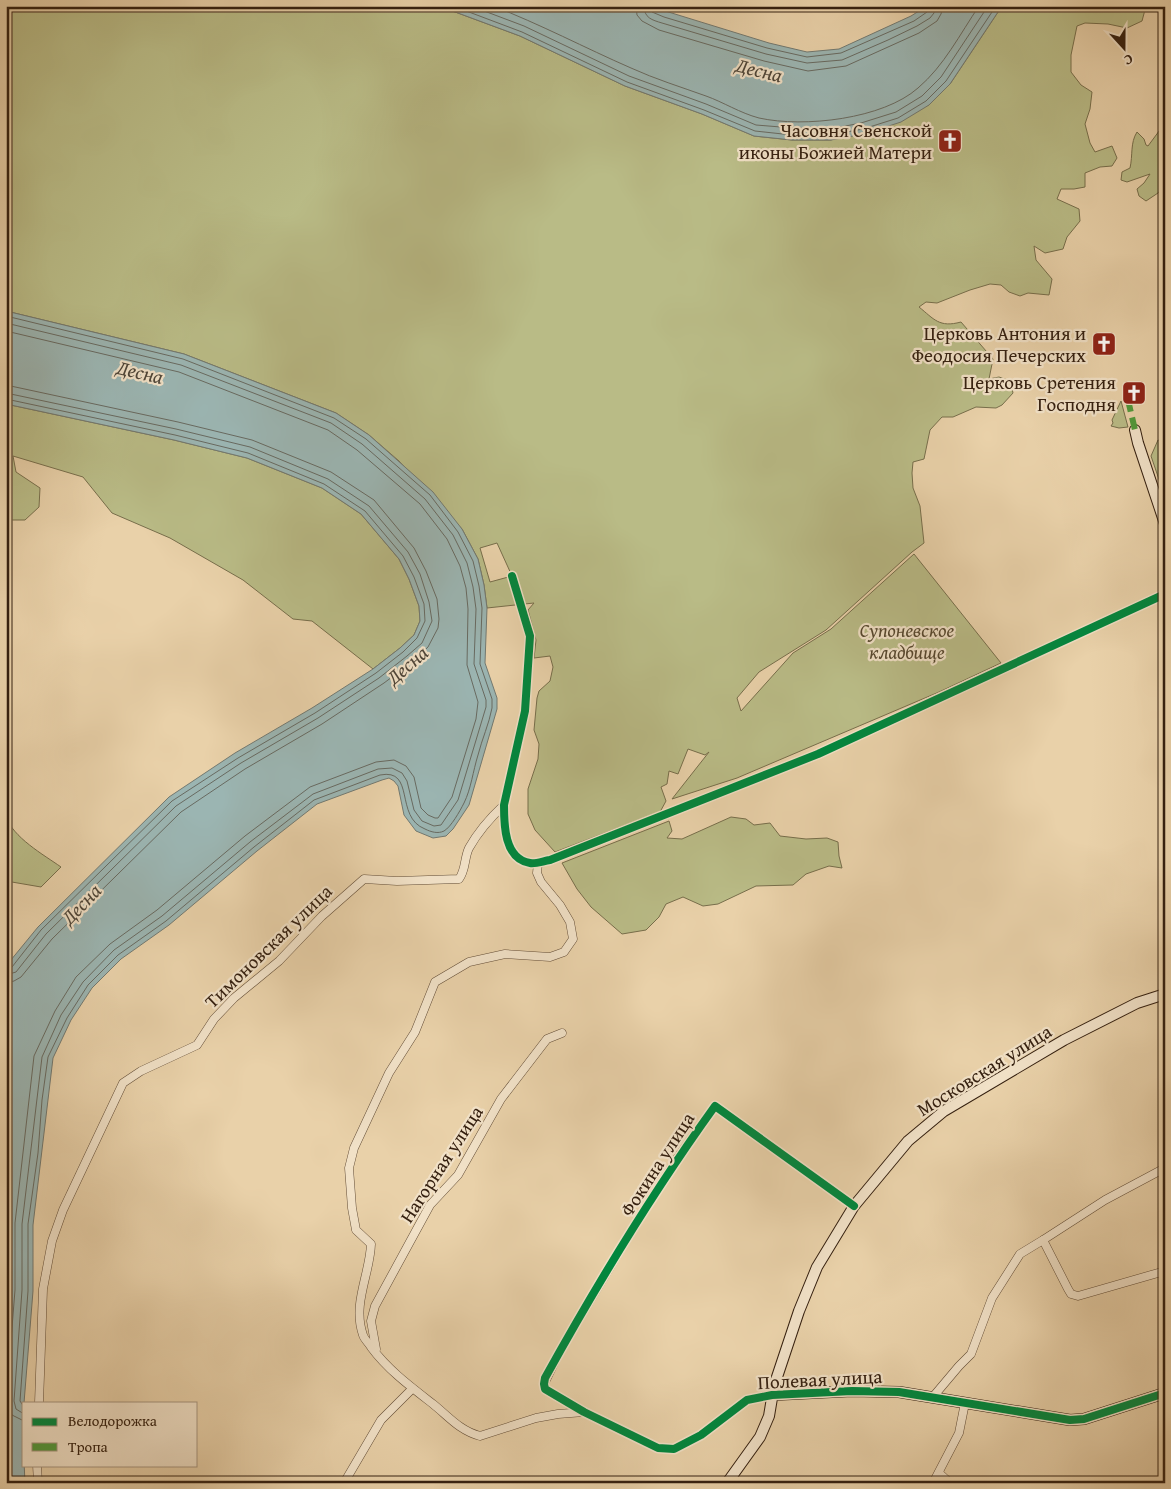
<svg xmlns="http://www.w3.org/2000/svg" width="1171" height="1489" font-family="'Gentium Book Plus',serif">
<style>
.green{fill:#b9bb86;stroke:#776e4b;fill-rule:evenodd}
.water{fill:#9bb5b2;stroke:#727971}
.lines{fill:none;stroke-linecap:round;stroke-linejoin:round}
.shore{stroke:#686a61;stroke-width:1}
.street-casing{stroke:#624c36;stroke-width:9}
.secondary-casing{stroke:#352010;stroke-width:12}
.street{stroke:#f1e1c7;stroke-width:8}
.secondary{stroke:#f1e1c7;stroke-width:10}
.quiet{stroke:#519a3c;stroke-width:6;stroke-dasharray:12 6;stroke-linecap:butt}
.cycleway-casing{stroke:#f1e1c7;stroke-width:11}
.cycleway{stroke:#00873e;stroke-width:8}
.labels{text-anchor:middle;stroke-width:4.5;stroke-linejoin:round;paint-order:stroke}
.poi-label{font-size:19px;fill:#352010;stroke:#f1e1c7;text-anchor:end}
.park-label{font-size:19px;font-style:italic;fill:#56472e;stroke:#f1e1c7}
.street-label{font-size:19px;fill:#352010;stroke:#f1e1c7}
.water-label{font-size:20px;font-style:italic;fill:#4e4538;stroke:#f1e1c7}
</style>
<rect width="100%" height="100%" fill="#e9d1a9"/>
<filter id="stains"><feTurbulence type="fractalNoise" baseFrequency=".004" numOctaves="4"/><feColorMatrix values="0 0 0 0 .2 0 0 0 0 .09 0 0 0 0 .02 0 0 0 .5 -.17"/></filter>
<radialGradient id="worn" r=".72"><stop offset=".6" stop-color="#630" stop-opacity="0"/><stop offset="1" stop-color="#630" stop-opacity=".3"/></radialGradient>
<g class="green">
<path d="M6,6H439L520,36L625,86L702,114L754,136L792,140H831L929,105L950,84L1002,6H1146L1142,21L1127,28L1108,24L1085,23L1077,26L1071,55V72L1081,85L1092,92L1090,109L1085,124L1090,143L1095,152L1112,146L1117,158L1112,166L1100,167L1085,173V187L1074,189H1061L1057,199L1079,209L1080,221L1067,237L1063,249L1045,253L1034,246L1036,260L1052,279L1049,295L1028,293L1020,296L1009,292L1001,285L990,284L970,290L937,303L926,302L919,307C934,319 939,328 961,322L993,359L989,379L999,377L1010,381L1013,393L1002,405L996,408L976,407L953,417H942L930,430L924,459L913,462L912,473L913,488L920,506L924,543L912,552L826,630L759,672L737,698L741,711L793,653L831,629L914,554L1001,663L939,692L737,778L672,799L709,752L705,755L688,749L678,774L669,771L667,784L661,787L666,801L660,812L555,852L535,830L528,814V789L538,759L539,744L534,730L537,698L539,691L550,681L553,667L550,656L534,658L536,640L528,610L534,603L487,608L484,585L478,559L462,529L399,461L369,435L336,413L184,354L6,311ZM497,543L512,576L490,582L480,548Z"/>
<path d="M1165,123V146L1161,155H1165V185L1158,193L1146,201L1139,196L1137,189L1144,183L1150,174L1127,182L1121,180L1122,172L1130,168C1133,155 1130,143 1137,132L1144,139L1146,145L1148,146Z"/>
<path d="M1121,401L1128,427L1119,428L1111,426L1113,423L1112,420Z"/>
<path d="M6,404L174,440L247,458L322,488L361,514L399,559L409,579L419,606L420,621L414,635L400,648L373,669L312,621L293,619L243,580L170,538L112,513L83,477L13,456L16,472L40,488L39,507L25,520H6Z"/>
<path d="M1158,440L1165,443V497L1151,456Z"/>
<path d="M6,816C12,837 44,855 61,867L41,887L6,881Z"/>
<path d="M731,817L746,819L754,825L770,823L780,836L806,839L827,838L838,842L839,856L842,868L829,866L806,874L793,885L756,886L718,904L703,906L683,897L666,904L659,917L646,930L622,934L591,907L577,889L562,863L669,821L672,831L667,838L682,839Z"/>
</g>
<g class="water">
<path d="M439,6H649L769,43L807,52L839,49L911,16L927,6H1002L950,84L929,105L901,122L864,134L831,140H792L754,136L702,114L625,86L520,36Z"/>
<path d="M6,311L184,354L336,413L369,435L433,492L462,529L478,559L484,585L487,608L485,663L497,698V709L469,805L453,829L446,836L433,838L416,831L404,815L398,786L394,781L389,778L382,780L317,804L257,851L169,925L121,959L92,988L71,1020L53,1058L33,1225V1291L24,1403L23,1439L25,1483H6V966L38,927L169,797L235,753L312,708L373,669L400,648L414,635L420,621L419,606L409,579L399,559L361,514L322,488L247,458L174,440L6,404Z"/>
</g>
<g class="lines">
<g class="shore">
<path d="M453,6L522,32L627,82L704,110L755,131L792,135H830L863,129L898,118L926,101L946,81L996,6"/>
<path d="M471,6L524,26L629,76L706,104L756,125L793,128L830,129L861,123L896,112L922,96L941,77L988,6"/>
<path d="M493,6C540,24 585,48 631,68C655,79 681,87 706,96C723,102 740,113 759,118C804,128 883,119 918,88C944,66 960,34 979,6"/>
<path d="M636,6L637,15L642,21L659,30L764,61L808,71L846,66L919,33L937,21L941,14L943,6"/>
<path d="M644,6C644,18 652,20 662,23L766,54L807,63L842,60L888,40L917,26L930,18L934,13L935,6"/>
<path d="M650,6L652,12L664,17L767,48L807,57L841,53L914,21L927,12L929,6"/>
<path d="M6,316L183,359L334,418L366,439L430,495L458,532L473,561L479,586L482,608L480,664L492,699V708C489,724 482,739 478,755C473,771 471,789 464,803C460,811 451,827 444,831C438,834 431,832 425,829C394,817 416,768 380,775L314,800L254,847L166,921L118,955L88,985L67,1018L48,1057L42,1100L38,1153L28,1224V1291L20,1401L24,1407"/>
<path d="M6,323L181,365L331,423L362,444L425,499L453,535L467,563L473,587L476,609L474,664L486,700V707L458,800L441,825L434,826L422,821L414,810L407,781L402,773L392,768L378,769L313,794L250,842L162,916L114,950L83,982L61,1015L42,1057L22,1224V1290L14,1401L16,1409L24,1414"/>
<path d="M6,331L179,372L328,430L357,450L420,504L447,539L460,566L466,588L468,609L467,665L478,702L476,719L452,797L438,818H435L428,815L421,808L414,777L406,766L394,760L376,762L310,787L245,836L157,910L110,944L76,977L55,1011L34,1056L15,1223V1290L6,1403L12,1415L24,1421"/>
<path d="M6,385L178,422L252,440L331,472L374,500L414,548L426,571L437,599L439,619L438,628L428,647L412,662L384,683L322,724L245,769L181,812L52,939L21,977L14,981L6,983"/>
<path d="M6,393L176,429L250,447L328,479L369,506L408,552L420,574L429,602L432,621L422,643L407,656L379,678L318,718L241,763L176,806L46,934L16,972L6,975"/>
<path d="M6,399L175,435L248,453L324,484L365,511L403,556L414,577L424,604L425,621L417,638L403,652L376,673L315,713L238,758L172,801L41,930L12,967L6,969"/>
</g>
<defs>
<g id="street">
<path d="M512,576L530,636L525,711L504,805C504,824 504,859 530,863C536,864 543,861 550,860L818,754L1165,594"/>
<path d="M538,863L537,873L541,882L560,905L570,922L573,939L564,952L550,957L505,954L469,962L435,982L415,1032L389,1073L354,1148L349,1168L352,1208L356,1230L371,1244C370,1274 352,1304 363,1335C364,1339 369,1343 371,1347C388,1370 411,1387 433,1404C448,1416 460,1431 480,1436L536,1418L558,1414L584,1412"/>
<path d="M1043,1240L1105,1200L1165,1168"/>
<path d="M376,1349L371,1321L375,1306L430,1205L458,1175L501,1099L547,1039L562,1033"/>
<path d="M772,1395L747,1400L701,1435L674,1449L658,1448L584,1412L545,1389L544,1384L561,1349L622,1247L676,1160L715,1106L854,1206"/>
<path d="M932,1398L959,1366L971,1354L992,1298L1020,1254L1043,1240L1068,1289L1071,1294L1078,1296L1165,1271"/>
<path d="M39,1403L43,1289L52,1241L63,1210L123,1083L141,1071L197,1045L214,1019L234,998L279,961L322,916L364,879L397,881L459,879C466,870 464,858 469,848C478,832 490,818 504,805"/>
<path d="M37,1465L38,1483"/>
<path d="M939,1473L950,1483"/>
<path d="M344,1483L381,1420L412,1389"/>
<path d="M933,1483L959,1433L965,1403"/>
</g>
<g id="secondary">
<path d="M1135,430L1138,443L1165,524"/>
<path d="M772,1395L852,1391L899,1392L1070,1420L1084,1419L1165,1393"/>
<path d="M727,1483L760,1437L769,1416L774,1386L799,1311L817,1267L854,1206L908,1141L944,1111L1064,1040L1137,1003L1165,994"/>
</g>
</defs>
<use href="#street" class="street-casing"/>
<use href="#secondary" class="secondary-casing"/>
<use href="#street" class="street"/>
<use href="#secondary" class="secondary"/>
<path class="quiet" d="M1128,400L1135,430"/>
<defs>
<g id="cycleway">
<path d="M512,576L530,636L525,711L504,805C504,824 504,859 530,863C536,864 543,861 550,860L818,754L1165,594"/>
<path d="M854,1206L715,1106C653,1192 597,1284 545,1378L544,1384L545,1389L584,1412L658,1448L674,1449L701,1435L747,1400L772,1395L852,1391L899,1392L1070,1420L1084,1419L1165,1393"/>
</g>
</defs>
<use href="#cycleway" class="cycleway-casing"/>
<use href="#cycleway" class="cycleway"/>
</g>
<defs>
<symbol id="church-square" viewBox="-11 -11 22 22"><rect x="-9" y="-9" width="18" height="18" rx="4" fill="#8f2418" stroke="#f1e1c7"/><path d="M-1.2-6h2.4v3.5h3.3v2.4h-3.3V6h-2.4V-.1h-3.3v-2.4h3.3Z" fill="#fff"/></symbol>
</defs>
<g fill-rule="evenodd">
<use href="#church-square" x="936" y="127" width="28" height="28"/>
<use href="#church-square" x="1090" y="330" width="28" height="28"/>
<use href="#church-square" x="1120" y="379" width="28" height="28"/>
</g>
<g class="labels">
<g class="poi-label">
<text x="932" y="137">Часовня Свенской<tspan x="932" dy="22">иконы Божией Матери</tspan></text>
<text x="1086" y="340">Церковь Антония и<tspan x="1086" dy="22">Феодосия Печерских</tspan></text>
<text x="1116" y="389">Церковь Сретения<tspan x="1116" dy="22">Господня</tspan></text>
</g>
<g class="park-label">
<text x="907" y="637">Супоневское<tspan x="907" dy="22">кладбище</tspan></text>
</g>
<g class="street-label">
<text transform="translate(268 946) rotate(-44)" y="7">Тимоновская улица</text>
<text transform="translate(984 1070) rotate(-32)" y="7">Московская улица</text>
<text transform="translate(441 1164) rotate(-57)" y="7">Нагорная улица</text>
<text transform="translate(657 1164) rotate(-57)" y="7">Фокина улица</text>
<text transform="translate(820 1379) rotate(-3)" y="7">Полевая улица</text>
</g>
<g class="water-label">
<text transform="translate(759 70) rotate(14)" y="7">Десна</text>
<text transform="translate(140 372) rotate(13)" y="7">Десна</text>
<text transform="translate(407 665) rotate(-41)" y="7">Десна</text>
<text transform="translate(81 904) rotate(-46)" y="7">Десна</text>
</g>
</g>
<rect width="1171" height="1489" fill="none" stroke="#e9d1a9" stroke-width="25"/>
<rect x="8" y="8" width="1156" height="1474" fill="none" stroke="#352010" stroke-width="2.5"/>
<rect x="12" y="12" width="1146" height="1464" fill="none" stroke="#352010"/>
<rect x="22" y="1402" width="175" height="65" fill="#f1e1c7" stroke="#a6947e"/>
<rect x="32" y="1418" width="25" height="8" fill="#00873e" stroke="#a6947e"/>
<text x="68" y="1426" font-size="15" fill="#352010">Велодорожка</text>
<rect x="32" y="1443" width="25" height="8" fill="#519a3c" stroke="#a6947e"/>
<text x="68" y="1452" font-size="15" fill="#352010">Тропа</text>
<g transform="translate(1124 48) rotate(159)" stroke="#f1e1c7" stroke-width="4" paint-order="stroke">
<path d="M0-4L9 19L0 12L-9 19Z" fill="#352010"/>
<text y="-8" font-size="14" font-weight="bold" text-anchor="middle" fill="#352010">С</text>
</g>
<rect width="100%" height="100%" filter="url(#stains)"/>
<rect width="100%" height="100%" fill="url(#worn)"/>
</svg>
